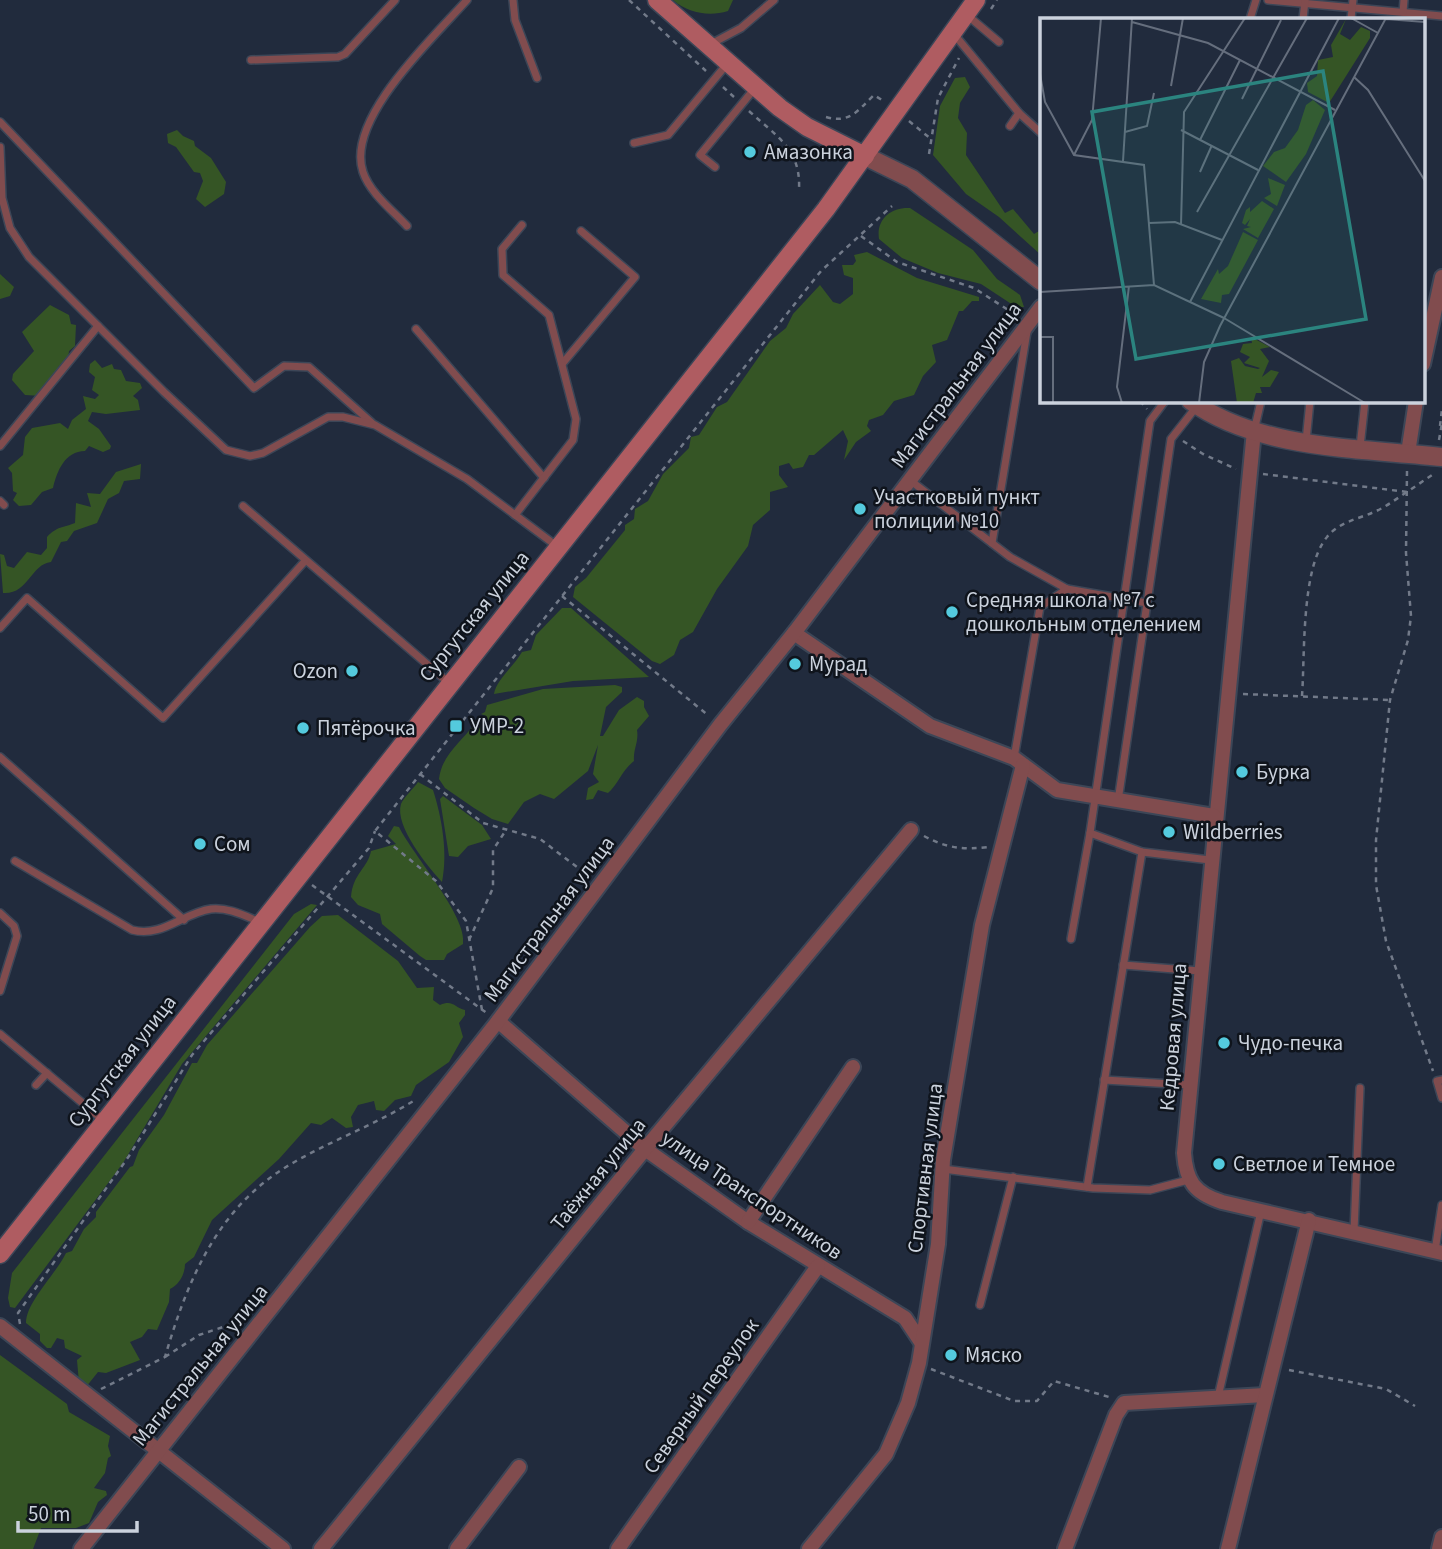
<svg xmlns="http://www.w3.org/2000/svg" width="1442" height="1549" font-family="'Source Sans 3',sans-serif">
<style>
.green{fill:#355525}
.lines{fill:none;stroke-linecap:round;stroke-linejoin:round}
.service-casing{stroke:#3c4657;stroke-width:10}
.minor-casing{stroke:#3c4657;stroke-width:18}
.tertiary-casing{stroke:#3c4657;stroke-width:21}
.secondary-casing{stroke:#3c4657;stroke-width:21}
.path{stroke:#727a89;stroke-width:2.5;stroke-dasharray:5 5;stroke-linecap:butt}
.service{stroke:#814c4e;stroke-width:7}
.minor{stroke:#814c4e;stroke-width:14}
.tertiary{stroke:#814c4e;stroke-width:18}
.secondary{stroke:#af5c61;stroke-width:18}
.poi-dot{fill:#54cadd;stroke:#0f141c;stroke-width:2.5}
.labels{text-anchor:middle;stroke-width:5;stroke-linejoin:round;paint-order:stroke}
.poi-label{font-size:21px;fill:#cbd2dd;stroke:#0f141c;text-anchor:start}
.street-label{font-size:21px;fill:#cbd2dd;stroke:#0f141c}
.inset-road{fill:none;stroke:#656e7d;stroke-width:2}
.view{fill:#2b847f;fill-opacity:0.15;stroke:#2b847f;stroke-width:3.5}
.inset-edge{fill:none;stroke:#cbd2dd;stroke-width:3.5}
</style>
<rect width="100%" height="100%" fill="#212b3d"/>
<g class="green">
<path d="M673,0H733L728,11C709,17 688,13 673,0Z"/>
<path d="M965,77L970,87L960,103L958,118L967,133L966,155L1005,213L1013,209L1034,234L1039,231L1041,255L999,217L966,194L933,155L940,106L955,78Z"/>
<path d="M177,130L183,136L194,141L195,146L211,158L226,182L224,194L205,207L196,199L203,181L200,173L194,172L176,147L168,143L167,134Z"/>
<path d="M910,208L973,250L997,279L1020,295L1024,307H1016L981,284L938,273L902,258L879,239C876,219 891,207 910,208Z"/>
<path d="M867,252L917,278L979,297V301H972L963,311H959L947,340L932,345L936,362L923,376L914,395L894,401L883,415L869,420L867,426L871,431L856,442L844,460L848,441L843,430L814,455H809L803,467L793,469L789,463L779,466V475L788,487L770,492V510L753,525L748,546L717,589L693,632L680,640L674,655L660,664L652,661L573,597L575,587L586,578L625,530V525L634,519L635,509L648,501L663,474L689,448L691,437L699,435L717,407L727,402L770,341L786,328L793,314L820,285L833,302L840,304L853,294V278L844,275L842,265H853L856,261L854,255Z"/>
<path d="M0,274L14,287L10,296L0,299Z"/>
<path d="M50,305L69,315L71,324L76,325L75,346L69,351L68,359L59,366L42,396L25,395L12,380L13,374L34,351L22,332Z"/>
<path d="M95,360L102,368L112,364L114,369L121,370L126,381L140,383L142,388L133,396L138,400L140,410L106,414L92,412L88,421L99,429L111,446L110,449L103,452L89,446L85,451C65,451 57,471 53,488L42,492L31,505L19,506L13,500L17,493L13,491L12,473L8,468L23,455L25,437L32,428L60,423L68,429L72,420L86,409L83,396L95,399L99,395L92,390L95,377L89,372L90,364Z"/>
<path d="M141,464L140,479L124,481L119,493L108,499L97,523L74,531L67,541L61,542L51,562C31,564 28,595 3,593L0,554L4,555L7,566L14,568L27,552L41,555L47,548V537C57,526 63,528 75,523L76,503L91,507L87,493L100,494L116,472Z"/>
<path d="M562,608H571L649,677L573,681L494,694C496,680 514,666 522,652L531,650L536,635Z"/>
<path d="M615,685L622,687V692L606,707L600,736H603L619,710L637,697L644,701V707L649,716L637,730C639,742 633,749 634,761C622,770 617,786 608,793L598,790L593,799L586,800L588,788L599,782L593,774L598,745L588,771L554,799L540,794L524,802L508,824L492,819L474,808L445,788L439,779C442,754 461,743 476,722H484L486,716L481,714L485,712L487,705L543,689Z"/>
<path d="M418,782L433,790C442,818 448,853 442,882C429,868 394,826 401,804C404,797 414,788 418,782Z"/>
<path d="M443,796L482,825L491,839L468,846L458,857L449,856L440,799Z"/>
<path d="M394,826L399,827C413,855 468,917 463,944L447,954L444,960H426L420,956L382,924L380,914L358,905L351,897C353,873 368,868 371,851L396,844L388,836Z"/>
<path d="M311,904L317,905L182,1064L123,1163L15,1308L10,1307L8,1298L12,1273L294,914Z"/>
<path d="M338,915L398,961L417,988L434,987L433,1000L440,1005C453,999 455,1008 465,1010V1015L459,1023L463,1037L449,1062L416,1085L411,1096L395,1100L384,1111L376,1110L374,1101L358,1105L351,1117L353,1127L346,1128L332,1118L321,1125L311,1123L279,1159L212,1220L194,1257L185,1264C185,1274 179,1285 170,1289L169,1302L157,1330L148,1329L142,1337L130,1342L140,1360L106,1373L98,1372L86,1387L79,1383L77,1360L82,1356L65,1348L64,1340L57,1338L51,1348H47L40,1341V1334L26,1323C26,1302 56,1274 66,1253L72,1251L84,1229L96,1217V1212L130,1167L133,1166L139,1150L164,1115L192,1063H197L207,1045L310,927L322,916Z"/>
<path d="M0,1355L67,1404L69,1412L110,1436L108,1446L111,1456L108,1458L105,1473L94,1488L106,1491L107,1495L98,1502L89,1523L76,1528H41L33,1549H0Z"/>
</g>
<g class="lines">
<defs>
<g id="service">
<path d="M513,0L515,20L537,78"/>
<path d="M1268,0L1442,16"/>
<path d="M1403,12L1404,0"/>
<path d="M967,15L999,42"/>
<path d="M1250,19L1256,0"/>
<path d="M1303,19L1305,1"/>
<path d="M1351,19L1353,0"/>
<path d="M954,34L1019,113L1041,133"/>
<path d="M709,45L741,28L774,0"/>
<path d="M251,60L338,57L345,54L395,0"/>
<path d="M0,122L254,388L284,366L309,367L372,423"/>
<path d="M1010,126L1019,113"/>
<path d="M634,143L668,135L727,64"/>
<path d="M0,147L2,198L10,228L29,257L164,392L226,450L250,456L263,453L328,417H343L375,425L467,479L558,547"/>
<path d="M715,167L700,155L755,88"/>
<path d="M407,226C392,210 370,193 363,172C345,119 434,37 467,0"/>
<path d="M416,329L544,478"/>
<path d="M562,364L635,277L581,231"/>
<path d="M1165,401L1150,421L1090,833L1142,852L1210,860"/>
<path d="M1254,431L1261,401"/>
<path d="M1306,441L1310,401"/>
<path d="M0,446L98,326"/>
<path d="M1360,447L1365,401"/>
<path d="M911,481L1010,557L1067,589L1147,603"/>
<path d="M0,501L4,505"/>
<path d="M243,506L449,683"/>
<path d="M515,515L573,440L576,419L549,315L503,275L502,249L522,225"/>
<path d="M992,543L1027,332"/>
<path d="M0,628L27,598L163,718L305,561"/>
<path d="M0,757L184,920"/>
<path d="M1014,758L1040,607L1067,589"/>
<path d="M1118,801L1171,439L1197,406"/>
<path d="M15,861L132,930C162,938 183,913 211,909C228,907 245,916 260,922"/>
<path d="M0,913L14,926L17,936L0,991"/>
<path d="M1071,939L1090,833"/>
<path d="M1123,965L1200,971"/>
<path d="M0,1034L104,1121"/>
<path d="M1104,1080L1190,1085"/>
<path d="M1442,1080L1437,1081L1442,1098"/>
<path d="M36,1085L47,1073"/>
<path d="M943,1169L1093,1188L1150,1190L1188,1180"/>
<path d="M1087,1187L1142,852"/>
<path d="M1354,1231L1360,1088"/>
<path d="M1435,1251L1442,1205"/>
<path d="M980,1305L1013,1177"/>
<path d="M1218,1397L1261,1211"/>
</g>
<g id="minor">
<path d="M1423,364L1442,277"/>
<path d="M1254,431L1184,1153C1186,1181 1194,1193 1222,1202L1442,1253"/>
<path d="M1408,453L1416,401"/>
<path d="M794,633L930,726L1014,758L1057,790L1214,816"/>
<path d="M498,1021L645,1149L748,1222L905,1318L921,1342"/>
<path d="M748,1222L853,1067"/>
<path d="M0,1326L283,1549"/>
<path d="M81,1549L498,1021L720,725L794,633L1041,307"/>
<path d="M321,1549L645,1149L911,830"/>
<path d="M457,1549L519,1467"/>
<path d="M618,1549L818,1266"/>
<path d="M809,1549L886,1454L908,1403L919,1363L938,1244L943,1160L982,925L1023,765"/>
<path d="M1065,1549L1116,1415L1124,1403L1265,1395"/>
<path d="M1228,1549L1309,1220"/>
<path d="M1439,1549L1442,1537"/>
</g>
<g id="tertiary">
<path d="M865,156L912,179L1041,281"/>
<path d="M1191,401C1260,450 1360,448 1442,457"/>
</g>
<g id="secondary">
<path d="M657,0L780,108L807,127L865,156"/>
<path d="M0,1254L826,209L976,0"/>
</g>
</defs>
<use href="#service" class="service-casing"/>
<use href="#minor" class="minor-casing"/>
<use href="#tertiary" class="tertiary-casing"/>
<use href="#secondary" class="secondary-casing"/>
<g class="path">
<path d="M629,0L706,71"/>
<path d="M991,9L997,0"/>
<path d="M723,87L734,97"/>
<path d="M749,111C776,136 801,149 799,189"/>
<path d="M826,117C850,124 858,110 874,95L885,102"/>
<path d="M909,121L931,139"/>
<path d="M929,154L938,98L959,58"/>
<path d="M861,236L897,262L974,288L1016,315"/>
<path d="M1140,401L1147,409"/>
<path d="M1440,426L1442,409"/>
<path d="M1439,440L1442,423"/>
<path d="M1183,441L1203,454L1236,469"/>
<path d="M1407,471L1406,553L1411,616L1408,640L1390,700L1376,840V885L1386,941L1433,1071"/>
<path d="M1263,474L1407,492L1435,473"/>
<path d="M562,596L709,716"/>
<path d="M1243,694L1390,700"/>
<path d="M1302,696C1305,655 1301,568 1327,537C1339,522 1358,519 1374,512C1386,507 1396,499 1407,492"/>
<path d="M420,774L483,823L540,839L589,876"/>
<path d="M924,836C946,848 963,850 988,847"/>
<path d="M312,885L488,1014"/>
<path d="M469,940L493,888V850L506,830"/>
<path d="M482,1010L466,921L436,881L375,831L821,271L892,206"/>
<path d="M20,1324L18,1313L129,1156L192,1055L369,848L375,831"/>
<path d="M165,1357L199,1335L244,1320"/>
<path d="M931,1369L1014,1401H1037L1054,1381L1109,1397"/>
<path d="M1289,1370L1386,1389L1415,1406"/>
<path d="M101,1389L165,1357C187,1282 216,1210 286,1167C327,1142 373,1126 415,1100"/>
</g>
<use href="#service" class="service"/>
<use href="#minor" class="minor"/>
<use href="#tertiary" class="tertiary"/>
<use href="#secondary" class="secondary"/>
</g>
<g class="poi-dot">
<circle cx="750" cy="152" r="7"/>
<circle cx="860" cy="509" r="7"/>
<circle cx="952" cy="612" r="7"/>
<circle cx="795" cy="664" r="7"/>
<circle cx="352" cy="671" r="7"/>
<rect x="449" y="719" width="14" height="14" rx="3.5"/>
<circle cx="303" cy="728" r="7"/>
<circle cx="1242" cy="772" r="7"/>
<circle cx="1169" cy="832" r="7"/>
<circle cx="200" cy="844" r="7"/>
<circle cx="1224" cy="1043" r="7"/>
<circle cx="1219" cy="1164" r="7"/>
<circle cx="951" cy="1355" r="7"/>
</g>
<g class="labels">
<g class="poi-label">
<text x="764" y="159">Амазонка</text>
<text x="874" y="504">Участковый пункт<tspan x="874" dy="24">полиции №10</tspan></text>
<text x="966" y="607">Средняя школа №7 с<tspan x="966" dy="24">дошкольным отделением</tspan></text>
<text x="809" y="671">Мурад</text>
<text x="338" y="678" text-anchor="end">Ozon</text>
<text x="470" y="733">УМР-2</text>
<text x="317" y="735">Пятёрочка</text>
<text x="1256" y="779">Бурка</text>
<text x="1183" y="839">Wildberries</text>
<text x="214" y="851">Сом</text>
<text x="1238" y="1050">Чудо-печка</text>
<text x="1233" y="1171">Светлое и Темное</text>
<text x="965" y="1362">Мяско</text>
</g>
<g class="street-label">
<text transform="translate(956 385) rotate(-53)" y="7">Магистральная улица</text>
<text transform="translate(474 616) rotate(-51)" y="7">Сургутская улица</text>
<text transform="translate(549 919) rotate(-53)" y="7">Магистральная улица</text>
<text transform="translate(1173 1037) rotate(-85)" y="7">Кедровая улица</text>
<text transform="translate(122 1061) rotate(-52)" y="7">Сургутская улица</text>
<text transform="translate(925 1168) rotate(-83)" y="7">Спортивная улица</text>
<text transform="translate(598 1174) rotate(-51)" y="7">Таёжная улица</text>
<text transform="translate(752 1195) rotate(34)" y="7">улица Транспортников</text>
<text transform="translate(200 1365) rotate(-51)" y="7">Магистральная улица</text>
<text transform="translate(701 1396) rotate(-55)" y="7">Северный переулок</text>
</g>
</g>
<g transform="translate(1040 18)">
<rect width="385" height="385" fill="#212b3d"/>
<path d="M306,1L300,16L310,22L321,9L330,13V20L289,85L268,74L267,65L277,58L278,42L293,39L291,27ZM273,82L285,92L266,136L246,164L223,148L234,134L245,130L258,112L266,87ZM228,160L245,167L237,188L224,180L231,176ZM222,183L234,191L218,220L203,211L211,209L207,208L210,201L205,207L202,205L206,192L210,189V194ZM203,214L218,222L189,276L182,277L181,285L161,281L178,251L179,256L188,248ZM211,319L230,329L220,331L229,343L222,359L231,352L239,354L230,369H220L222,375H216L213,385H197L191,343L199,340L205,348L218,351L220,350L204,345L210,339L200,334L203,326L212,325Z" fill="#355525"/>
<path class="inset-road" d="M311,0L338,15M346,1L385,4M92,4L168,25L295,92M0,56L5,84L34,137L104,147L114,267M314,59L328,72L385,163M131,68L143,0M202,81L241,2M141,112L218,152M85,114L107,108L114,75M160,122L200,42M34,137L52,102L61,0M83,143L92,0M160,154L172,127M157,194L267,0M109,205L135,204L182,222M141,207L144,94L205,0M0,274L114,267L184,300M150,284L299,0M184,300L325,385M0,319H13V385M82,385L77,369L89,268M159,385L164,344L180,308L346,0"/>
<path class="view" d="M283,53L326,301L96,341L52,94Z"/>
<rect width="385" height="385" class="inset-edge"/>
</g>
<path d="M18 1521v10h119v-10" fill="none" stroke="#cbd2dd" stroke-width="3.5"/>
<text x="28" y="1521" font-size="21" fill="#cbd2dd" stroke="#0f141c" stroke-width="5" paint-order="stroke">50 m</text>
</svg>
